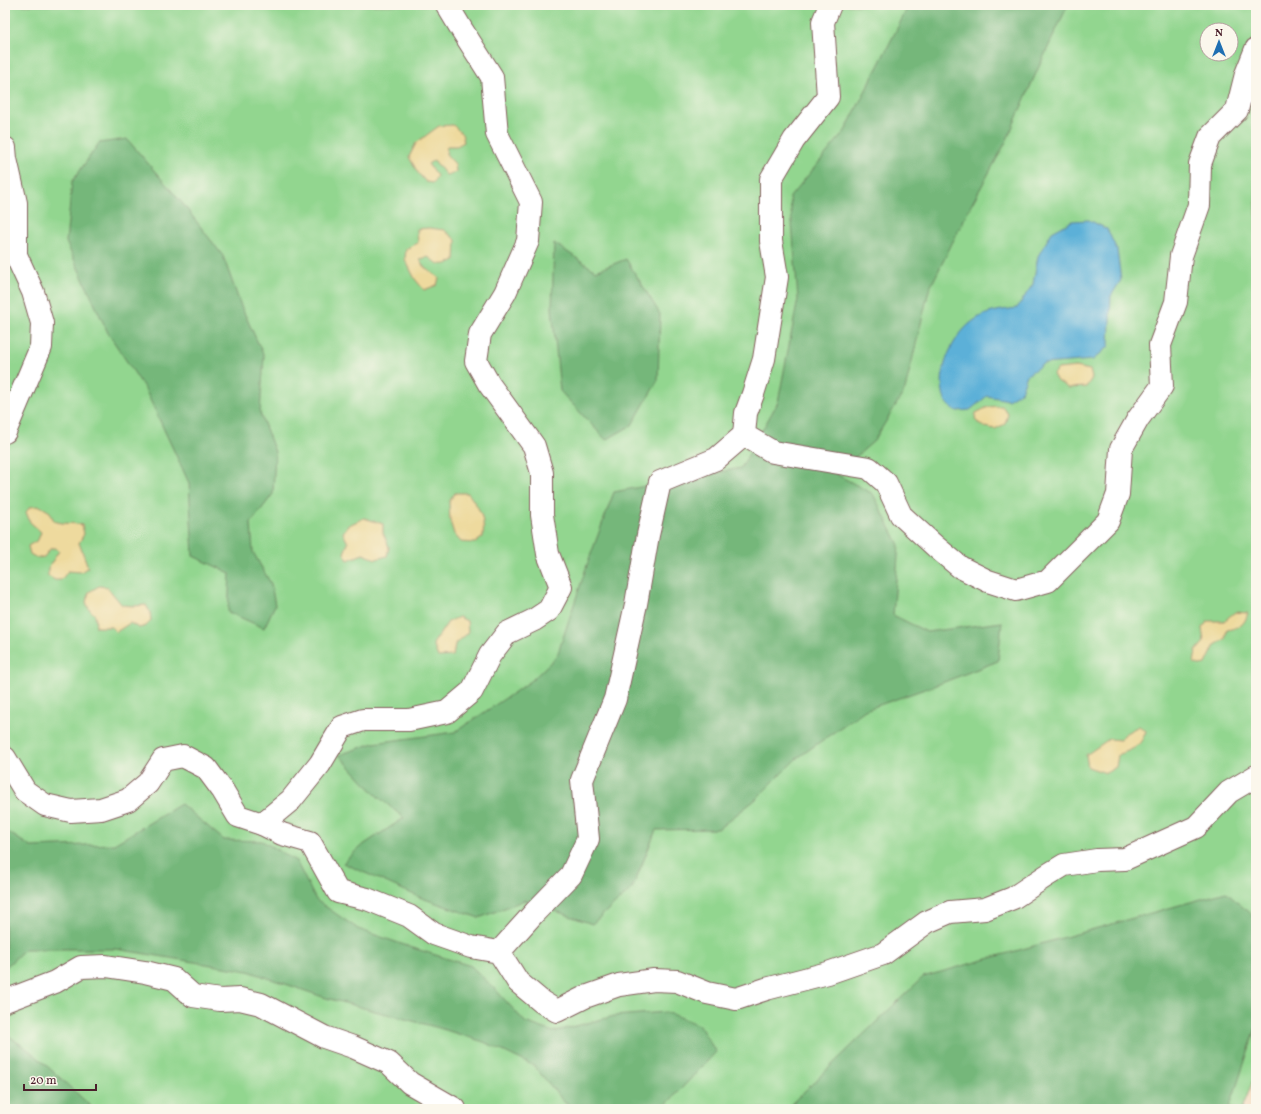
<svg xmlns="http://www.w3.org/2000/svg" width="1261" height="1114" font-family="Vollkorn,serif">
<style>
.green{fill:#92d68f;stroke:#6e7a5d;fill-rule:evenodd}
.forest{fill:#75b77a;stroke:#606b52}
.sand{fill:#eeda9e;stroke:#9c7c64}
.water{fill:#5cb0d8;stroke:#536882}
.lines{fill:none;stroke-linecap:round;stroke-linejoin:round}
.minor-casing{stroke:#85605e;stroke-width:24}
.minor{stroke:#fff;stroke-width:22}
</style>
<rect width="100%" height="100%" fill="#fbf7ec"/>
<filter id="ink" filterUnits="userSpaceOnUse"><feTurbulence type="fractalNoise" baseFrequency=".025" numOctaves="2"/><feDisplacementMap in="SourceGraphic" scale="8" xChannelSelector="R" yChannelSelector="G"/><feConvolveMatrix kernelMatrix="1 2 1 2 8 2 1 2 1" color-interpolation-filters="sRGB"/></filter>
<filter id="wash" filterUnits="userSpaceOnUse"><feTurbulence type="fractalNoise" baseFrequency=".012" numOctaves="4" result="noise"/><feDisplacementMap in="SourceGraphic" scale="16" xChannelSelector="R" yChannelSelector="G"/><feGaussianBlur stdDeviation="0.9" result="paint"/><feColorMatrix in="noise" values="0 0 0 0 0 0 0 0 0 0 0 0 0 0 0 0 0 1.4 0 .05"/><feComposite in="paint" operator="in"/></filter>
<g filter="url(#wash)">
<rect width="100%" height="100%" fill="#f3dabd"/>
<path class="green" d="M5,5H1256V1072L1242,1109H5ZM1207,30H1231V54H1207Z"/>
<g class="forest">
<path d="M909,5H1068L1037,71L1006,142L969,209L929,290L905,390L874,441L836,474L873,494L899,545L893,615L927,632L1002,622L998,661L939,684L865,710L796,759L755,800L718,829L656,830L632,889L592,924L525,900L479,918L419,897L343,863L360,847L404,818L376,795L339,755L374,743L455,732L531,681L557,656L588,562L614,492L741,468L778,402L798,299L790,197L845,131Z"/>
<path d="M127,139L183,204L223,256L241,306L264,356L260,413L275,452L273,494L251,523L253,552L271,584L275,605L264,628L228,612L230,573L193,556L189,483L145,389L108,333L66,242L72,182L99,143Z"/>
<path d="M554,243L596,271L626,259L660,314L658,380L632,425L606,440L560,391L552,308Z"/>
<path d="M181,804L224,840L262,841L296,861L316,900L358,929L413,948L471,966L494,988L525,1022L553,1032L614,1016L666,1012L699,1025L716,1052L662,1109H578L565,1103L534,1066L484,1042L439,1028L326,998L248,971L116,949H25L5,968V830L31,847L114,844Z"/>
<path d="M1226,892L1256,919V1028L1229,1109H786L923,977Z"/>
<path d="M5,1033L35,1055L94,1109H5Z"/>
</g>
<g class="sand">
<path d="M453,125L462,134L464,142L457,146H447L446,154L455,164L456,172L446,175L434,160L428,164L437,176L433,183L426,182L418,173L409,157L416,143L439,126Z"/>
<path d="M429,228L444,230L456,240L455,260C442,267 439,265 428,257L420,259L423,266L439,278L437,285L424,290L415,279L405,259L406,249L418,243L417,229Z"/>
<path d="M1076,367L1090,370L1092,378L1086,387L1068,388L1056,380L1053,374L1058,369Z"/>
<path d="M1002,406L1008,414L1005,424L995,429L984,427L975,420L976,413L988,407Z"/>
<path d="M455,493H468C480,510 485,516 483,537L475,543L461,542L454,534L450,521L449,502Z"/>
<path d="M40,506L50,512L54,521C64,525 72,522 82,525L84,534L79,543L88,567L81,572L68,571L61,580H55L48,576V568L59,551L56,548H51L44,557L37,558L30,554L28,546L38,540L41,532L30,522L26,512L30,507Z"/>
<path d="M364,518L383,524V533L389,547L387,556L376,559L363,554L348,560L344,553L348,543L343,533L347,526Z"/>
<path d="M99,586L107,587L122,605L134,606L146,605L150,612L151,621L146,626L139,628L130,623L116,632L111,627H96L95,615L89,609L86,602L89,592Z"/>
<path d="M1235,612L1248,613C1244,626 1240,627 1227,630L1225,639L1215,645L1206,664L1199,665L1194,663L1196,651L1204,642L1202,628L1208,621H1224Z"/>
<path d="M459,617L467,621L468,633L455,644L453,656L438,657L433,644L448,622Z"/>
<path d="M1139,726L1146,731C1139,749 1134,748 1118,755L1116,767L1106,773L1088,767L1086,755L1109,739L1120,740L1126,733Z"/>
</g>
<path class="water" d="M1089,220L1107,229L1117,250L1121,280L1111,296L1109,346L1093,360L1043,364L1027,375L1021,392L1008,400L987,396L970,410L957,411C954,409 949,407 947,404C933,378 951,337 973,321C986,311 1002,310 1017,308L1033,284L1038,256L1052,232L1072,221Z"/>
</g>
<g filter="url(#ink)">
<g class="lines">
<defs>
<g id="minor">
<path d="M830,5L823,22L828,97L794,140L771,179V241L777,277L764,359L753,394L746,413L744,435L773,452L869,468L886,483L901,515L936,547L960,567L988,581L1016,590L1048,581L1108,521L1118,494L1121,449L1138,419L1162,386L1160,345L1176,302L1181,256L1199,205L1200,164L1210,137L1237,110L1246,74L1256,49"/>
<path d="M5,148L6,159L16,203V255L33,292L42,323L41,347L5,432"/>
<path d="M5,758L25,791L45,805L71,811L101,809L128,800L148,783L163,760L183,756L206,768L223,791L238,816L262,824L282,834L310,842L338,892L367,899L409,916L434,934L471,947L499,952L518,982L542,1002L557,1011L585,997L619,985L654,980L677,981L707,993L736,999L766,989L828,973L883,954L927,922L950,912L985,909L1013,898L1046,876L1064,865L1097,860L1125,859L1196,827L1229,792L1256,776"/>
<path d="M262,824L291,800L320,764L342,727L363,720H409L447,712L472,691L490,655L507,633L534,620L549,610L561,587L548,554L542,515V473L534,446L489,384L476,361L480,334L505,293L528,241L531,202L497,134L492,77L462,30L447,5"/>
<path d="M499,952L535,912L571,875L588,839L582,780L615,699L636,604L648,535L660,482L716,459L744,435"/>
<path d="M5,1001L55,982L81,967L106,966L145,972L174,979L193,996L220,1000L240,999L261,1004L324,1037L353,1047L389,1063L410,1083L455,1109"/>
</g>
</defs>
<use href="#minor" class="minor-casing"/>
<use href="#minor" class="minor"/>
</g>
</g>
<rect width="1261" height="1114" fill="none" stroke="#fbf7ec" stroke-width="20"/>
<g transform="translate(1219 42)"><circle r="19" fill="#fbf7ec" stroke="#b4a19f"/>
<path d="M0-3L7 15L0 10L-7 15Z" fill="#1f6fb2"/>
<text y="-6" font-size="11" font-weight="bold" text-anchor="middle" fill="#4a1f2b">N</text>
</g>
<path d="M24 1084v6h72v-6" fill="none" stroke="#4a1f2b" stroke-width="2"/>
<text x="30" y="1084" font-size="12" fill="#4a1f2b" stroke="#fbf7ec" stroke-width="3" paint-order="stroke">20 m</text>
</svg>
